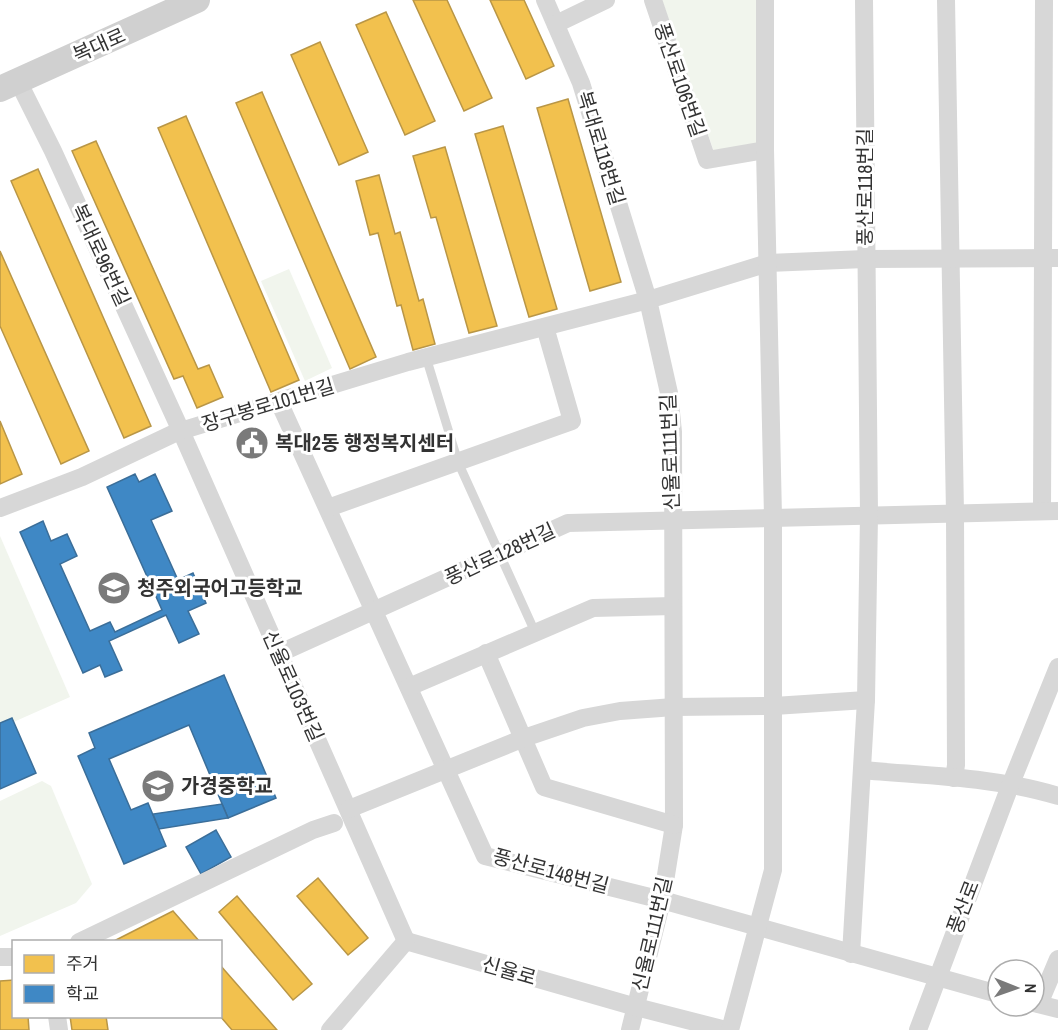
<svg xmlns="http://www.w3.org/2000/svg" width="1058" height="1030" font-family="'Archivo Narrow','Noto Sans KR',sans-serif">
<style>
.green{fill:#f1f5ed}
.homes{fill:#f2c14e;stroke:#b99646;stroke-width:1.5}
.schools{fill:#3f88c5;stroke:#3b6e99;stroke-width:1.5}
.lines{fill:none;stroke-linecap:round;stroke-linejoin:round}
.lane{stroke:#d7d7d7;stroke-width:9}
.street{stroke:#d7d7d7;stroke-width:18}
.secondary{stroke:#d0d0d0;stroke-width:26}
.labels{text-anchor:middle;stroke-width:6;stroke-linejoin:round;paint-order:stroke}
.street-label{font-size:20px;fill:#333;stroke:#fff}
.poi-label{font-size:20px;font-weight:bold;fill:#333;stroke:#fff;text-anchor:start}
</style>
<rect width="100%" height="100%" fill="#fff"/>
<g class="green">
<path d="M662,0H757V144L714,152Z"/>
<path d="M289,269L332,368L305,381L261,281Z"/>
<path d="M0,536L70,697L0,728Z"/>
<path d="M42,781L51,786L92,884L76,903L0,936V801Z"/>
</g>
<g class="homes">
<path d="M413,0H447L492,98L464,111Z"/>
<path d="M490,0H524L554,66L526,79Z"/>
<path d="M386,12L435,121L405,135L356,25Z"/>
<path d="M320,42L368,152L339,165L291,55Z"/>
<path d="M262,92L376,357L350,369L236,103Z"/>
<path d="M568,99L621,282L590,291L537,108Z"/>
<path d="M186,116L299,380L271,392L158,128Z"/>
<path d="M503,126L557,309L529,317L475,134Z"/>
<path d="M96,141L198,369L209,365L223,397L197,408L183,376L174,379L72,151Z"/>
<path d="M445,147L497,326L469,333L436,217L431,218L413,156Z"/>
<path d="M38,169L151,426L124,438L11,181Z"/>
<path d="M379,175L395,234L400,232L419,301L423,299L435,344L413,350L401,305L397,306L378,233L370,235L356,181Z"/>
<path d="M0,251L89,451L61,464L0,326Z"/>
<path d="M0,421L22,474L0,484Z"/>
<path d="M318,878L368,938L348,955L297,896Z"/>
<path d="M237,896L312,984L293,1000L219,912Z"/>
<path d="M173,911L200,942H112Z"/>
<path d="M220,965L277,1030H232L220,1016Z"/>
<path d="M14,980V1016H28L29,1030H0V981Z"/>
<path d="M70,1016H106L108,1030H72Z"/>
</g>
<g class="schools">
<path d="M135,474L139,482L155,474L172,511L151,520L178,580L193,573L206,603L188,611L199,634L179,643L166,615L109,641L122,670L105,677L100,665L83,673L20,532L43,521L51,541L67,534L77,556L60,564L90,631L110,622L115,632L162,610L107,487Z"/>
<path d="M224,675L276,798L228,818L189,725L109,759L131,810L148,803L166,846L124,864L78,756L95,748L89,733Z"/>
<path d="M12,718L36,773L0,789V723Z"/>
<path d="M222,804L228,818L159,829L153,814Z"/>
<path d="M216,830L231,857L201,874L186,847Z"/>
</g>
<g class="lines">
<path class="lane" d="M426,357L458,462L535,632"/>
<g class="street">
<path d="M545,0L581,83L648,300L669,393L673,432L674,825L662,900L630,1030"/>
<path d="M653,0L707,160L765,150"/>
<path d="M946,0L955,513L956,765L954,778"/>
<path d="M556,24L606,0"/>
<path d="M18,81L53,151L181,431L406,941"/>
<path d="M279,402L485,856L662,900L998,994"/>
<path d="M0,508L82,477L177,432L408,362L648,300L768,263L865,259L1058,258"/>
<path d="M328,508L572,421L545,327"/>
<path d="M1042,511L1044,0"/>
<path d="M486,653L544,787L674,825"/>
<path d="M278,654L568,523L1058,511"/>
<path d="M409,687L593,608L673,606"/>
<path d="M862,770C926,776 997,777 1058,796"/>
<path d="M349,809L524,738L583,718L620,711L674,707L774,706L866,700"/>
<path d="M406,941L636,1007L726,1030"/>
<path d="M79,942L313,830L334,823"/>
<path d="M851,954L866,700L869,515L864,0"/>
<path d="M0,957H14"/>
<path d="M1034,1003L1058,1009"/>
<path d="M1039,1004L1058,959"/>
<path d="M57,1016L59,1030"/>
<path d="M330,1030L406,941"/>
<path d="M730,1030L773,870V517L765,150V0"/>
<path d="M918,1030L1010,786L1058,667"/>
</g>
<path class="secondary" d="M0,89L197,0"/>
</g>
<defs>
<symbol id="civic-disc" viewBox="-11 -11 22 22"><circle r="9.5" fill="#7a7a7a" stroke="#fff"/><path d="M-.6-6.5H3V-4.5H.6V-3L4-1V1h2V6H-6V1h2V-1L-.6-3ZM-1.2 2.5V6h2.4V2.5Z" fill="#fff"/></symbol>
<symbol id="school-disc" viewBox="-11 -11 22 22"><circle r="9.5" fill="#7a7a7a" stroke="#fff"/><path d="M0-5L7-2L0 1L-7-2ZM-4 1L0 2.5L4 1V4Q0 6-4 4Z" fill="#fff"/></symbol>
</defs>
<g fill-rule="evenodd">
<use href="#civic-disc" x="233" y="424" width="38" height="38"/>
<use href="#school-disc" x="95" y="569" width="38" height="38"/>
<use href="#school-disc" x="139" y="767" width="38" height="38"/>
</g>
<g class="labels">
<g class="street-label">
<text transform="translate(99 45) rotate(-24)" y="7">복대로</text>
<text transform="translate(680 80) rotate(71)" y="7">풍산로106번길</text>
<text transform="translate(601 148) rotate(73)" y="7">복대로118번길</text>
<text transform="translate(865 187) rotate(-90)" y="7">풍산로118번길</text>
<text transform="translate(101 255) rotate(65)" y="7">복대로96번길</text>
<text transform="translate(268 405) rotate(-17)" y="7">장구봉로101번길</text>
<text transform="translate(670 452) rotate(-92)" y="7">신율로111번길</text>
<text transform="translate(500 554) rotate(-25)" y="7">풍산로128번길</text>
<text transform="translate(293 686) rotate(66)" y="7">신율로103번길</text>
<text transform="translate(551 871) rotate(15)" y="7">풍산로148번길</text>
<text transform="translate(963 907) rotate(-69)" y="7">풍산로</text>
<text transform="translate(652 934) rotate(-77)" y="7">신율로111번길</text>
<text transform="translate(509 971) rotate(16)" y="7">신율로</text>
</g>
<g class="poi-label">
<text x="275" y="450">복대2동 행정복지센터</text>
<text x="137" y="595">청주외국어고등학교</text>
<text x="181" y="793">가경중학교</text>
</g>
</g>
<rect x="12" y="940" width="210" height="78" fill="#ffffff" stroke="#adadad" stroke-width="1.5"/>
<rect x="24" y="955" width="30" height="18" fill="#f2c14e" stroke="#adadad" stroke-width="1.5"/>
<text x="66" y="970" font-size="18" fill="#333333">주거</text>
<rect x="24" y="985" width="30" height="18" fill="#3f88c5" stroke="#adadad" stroke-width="1.5"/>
<text x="66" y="1000" font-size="18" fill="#333333">학교</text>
<g transform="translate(1016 988) rotate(91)"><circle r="28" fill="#ffffff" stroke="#adadad" stroke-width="1.5"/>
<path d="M0-4.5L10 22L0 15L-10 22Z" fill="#7a7a7a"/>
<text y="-9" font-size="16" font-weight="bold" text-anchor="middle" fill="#333333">N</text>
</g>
</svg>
